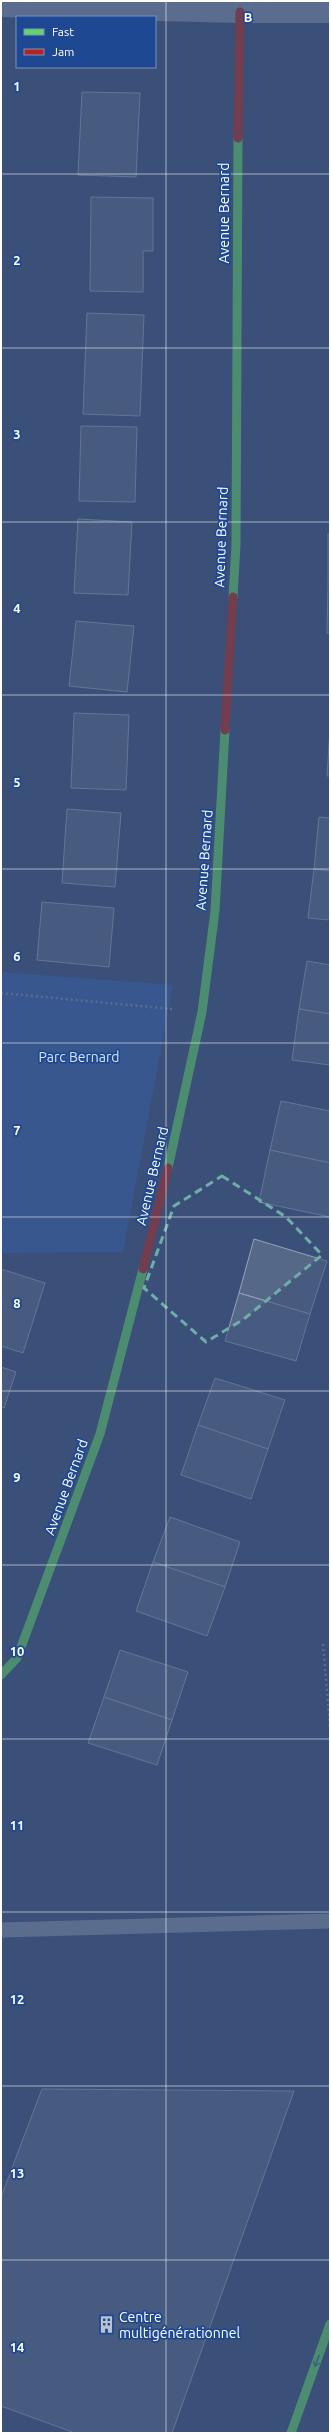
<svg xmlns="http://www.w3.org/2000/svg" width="331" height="2434" font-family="Ubuntu,sans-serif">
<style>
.green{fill:#345fa8}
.building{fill:#566887;stroke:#96a3b9}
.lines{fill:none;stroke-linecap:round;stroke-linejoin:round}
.path{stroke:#8291ab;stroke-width:2.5;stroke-dasharray:2 3;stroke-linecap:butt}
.lane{stroke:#8291ab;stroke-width:15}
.street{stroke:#8291ab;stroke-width:22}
.fast{stroke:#63d668;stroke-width:9}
.jam{stroke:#b3261e;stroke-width:9}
.oneway{stroke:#377a84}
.marked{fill:none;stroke:#6fada8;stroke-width:3;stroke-dasharray:8 5;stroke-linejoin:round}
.grid{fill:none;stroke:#fff;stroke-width:1;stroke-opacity:0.55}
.labels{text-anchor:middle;stroke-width:3.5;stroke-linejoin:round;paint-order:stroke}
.street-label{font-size:14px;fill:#fff;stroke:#1f4893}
.park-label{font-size:14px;fill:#d7e4fa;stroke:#1f4893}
.poi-label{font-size:14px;fill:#fff;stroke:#1f4893;text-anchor:start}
.grid-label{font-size:13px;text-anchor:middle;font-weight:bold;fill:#fff;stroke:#1f4893;stroke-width:3.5;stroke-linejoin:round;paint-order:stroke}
</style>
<rect width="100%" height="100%" fill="#3a5078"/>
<path class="green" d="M1,972L173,985L123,1252L1,1253Z"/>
<g class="building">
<path d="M82,92L140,93L136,177L78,175Z"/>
<path d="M91,197L153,198V251H143V292L90,291Z"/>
<path d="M87,313L144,315L140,416L83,414Z"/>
<path d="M81,426L137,427L135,502L79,501Z"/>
<path d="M78,519L132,522L128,595L74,593Z"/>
<rect x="328" y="534" width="2" height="48"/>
<path d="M328,582H330V633H327Z"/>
<path d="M76,621L134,626L127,692L69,686Z"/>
<path d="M74,713L129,715L126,790L71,788Z"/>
<path d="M330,728V776H327Z"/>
<path d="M67,809L121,813L115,887L62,883Z"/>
<path d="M319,817L330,818V871L314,869Z"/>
<path d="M314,869L330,871V920L308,918Z"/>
<path d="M42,902L114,908L109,967L37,960Z"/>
<path d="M307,961L330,965V1014L299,1009Z"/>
<path d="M299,1009L330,1014V1065L292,1060Z"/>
<path d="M281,1101L330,1111V1163L270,1150Z"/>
<path d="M270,1150L330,1163V1217L259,1202Z"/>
<path d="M254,1239L327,1261L310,1314L239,1293Z"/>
<path d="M1,1269L45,1283L23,1353L1,1346Z"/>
<path d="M239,1293L310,1314L296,1361L225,1341Z"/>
<path d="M1,1367L16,1372L4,1408L1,1407Z"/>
<path d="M215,1378L285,1400L268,1449L198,1425Z"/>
<path d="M198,1425L268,1449L251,1499L181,1475Z"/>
<path d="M170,1517L240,1542L225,1587L153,1562Z"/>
<path d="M153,1562L225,1587L207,1636L136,1611Z"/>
<path d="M120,1650L188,1672L172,1720L104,1697Z"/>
<path d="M104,1697L172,1720L157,1765L88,1743Z"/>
<path d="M42,2089L294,2091L172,2433H75L1,2406V2197Z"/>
</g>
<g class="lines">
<g class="path">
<path d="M1,993L172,1009"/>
<path d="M323,1644L330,1726"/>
</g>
<path class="lane" d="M1,1930L330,1921"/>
<path class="street" d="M1,6L240,12H330"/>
<g class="fast">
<path d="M233,597L236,545L238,138"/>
<path d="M168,1168L202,1012L215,911L225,730"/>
<path d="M1,1675L17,1658L100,1434L143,1269"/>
<path d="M291,2433L330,2324"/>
</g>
<g class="jam">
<path d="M238,138L240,12"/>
<path d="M225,730L233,597"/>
<path d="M143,1269L168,1168"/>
</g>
</g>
<defs><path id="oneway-shaft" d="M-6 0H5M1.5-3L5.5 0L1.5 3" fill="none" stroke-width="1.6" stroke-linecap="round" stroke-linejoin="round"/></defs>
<use class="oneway" href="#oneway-shaft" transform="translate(317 2361) rotate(110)"/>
<path d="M0 0H331V2434H0ZM222,1176L286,1217L322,1255L244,1319L206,1342L144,1288L174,1206Z" fill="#3a5078" fill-opacity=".55" fill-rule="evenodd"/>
<path class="marked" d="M222,1176L286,1217L322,1255L244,1319L206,1342L144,1288L174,1206Z"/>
<path class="grid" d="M166,1V2433M1,174H330M1,348H330M1,522H330M1,695H330M1,869H330M1,1043H330M1,1217H330M1,1391H330M1,1565H330M1,1739H330M1,1912H330M1,2086H330M1,2260H330"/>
<defs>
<symbol id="building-bare" viewBox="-9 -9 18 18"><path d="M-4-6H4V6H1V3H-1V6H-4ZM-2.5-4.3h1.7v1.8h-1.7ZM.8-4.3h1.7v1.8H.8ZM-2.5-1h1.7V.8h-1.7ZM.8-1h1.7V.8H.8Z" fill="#bac2d0" stroke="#1f4893" stroke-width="2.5" paint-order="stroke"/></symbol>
</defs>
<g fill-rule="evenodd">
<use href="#building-bare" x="94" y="2312" width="25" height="25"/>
</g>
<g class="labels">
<g class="street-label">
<text transform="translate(224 213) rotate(-90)" y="5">Avenue Bernard</text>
<text transform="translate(221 537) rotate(-88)" y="5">Avenue Bernard</text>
<text transform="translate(204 860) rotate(-86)" y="5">Avenue Bernard</text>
<text transform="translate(152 1176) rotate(-77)" y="5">Avenue Bernard</text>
<text transform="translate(66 1487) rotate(-70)" y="5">Avenue Bernard</text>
</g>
<g class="park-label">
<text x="79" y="1062">Parc Bernard</text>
</g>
<g class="poi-label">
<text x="119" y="2322">Centre<tspan x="119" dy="16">multigénérationnel</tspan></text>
</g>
</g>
<g class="grid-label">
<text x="248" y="22">B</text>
<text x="17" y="91">1</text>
<text x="17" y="265">2</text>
<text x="17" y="439">3</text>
<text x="17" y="613">4</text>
<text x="17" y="787">5</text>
<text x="17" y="961">6</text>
<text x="17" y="1135">7</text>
<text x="17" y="1308">8</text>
<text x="17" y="1482">9</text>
<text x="17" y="1656">10</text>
<text x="17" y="1830">11</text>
<text x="17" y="2004">12</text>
<text x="17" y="2178">13</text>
<text x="17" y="2352">14</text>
</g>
<rect width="331" height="2434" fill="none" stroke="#ffffff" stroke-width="4"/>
<rect x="16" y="16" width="140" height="52" fill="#1f4893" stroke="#7991be"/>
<rect x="24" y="29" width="20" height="6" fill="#63d668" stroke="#7991be"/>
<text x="52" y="36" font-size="12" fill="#ffffff">Fast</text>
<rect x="24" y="49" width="20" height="6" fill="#b3261e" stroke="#7991be"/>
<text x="52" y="56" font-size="12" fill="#ffffff">Jam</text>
</svg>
